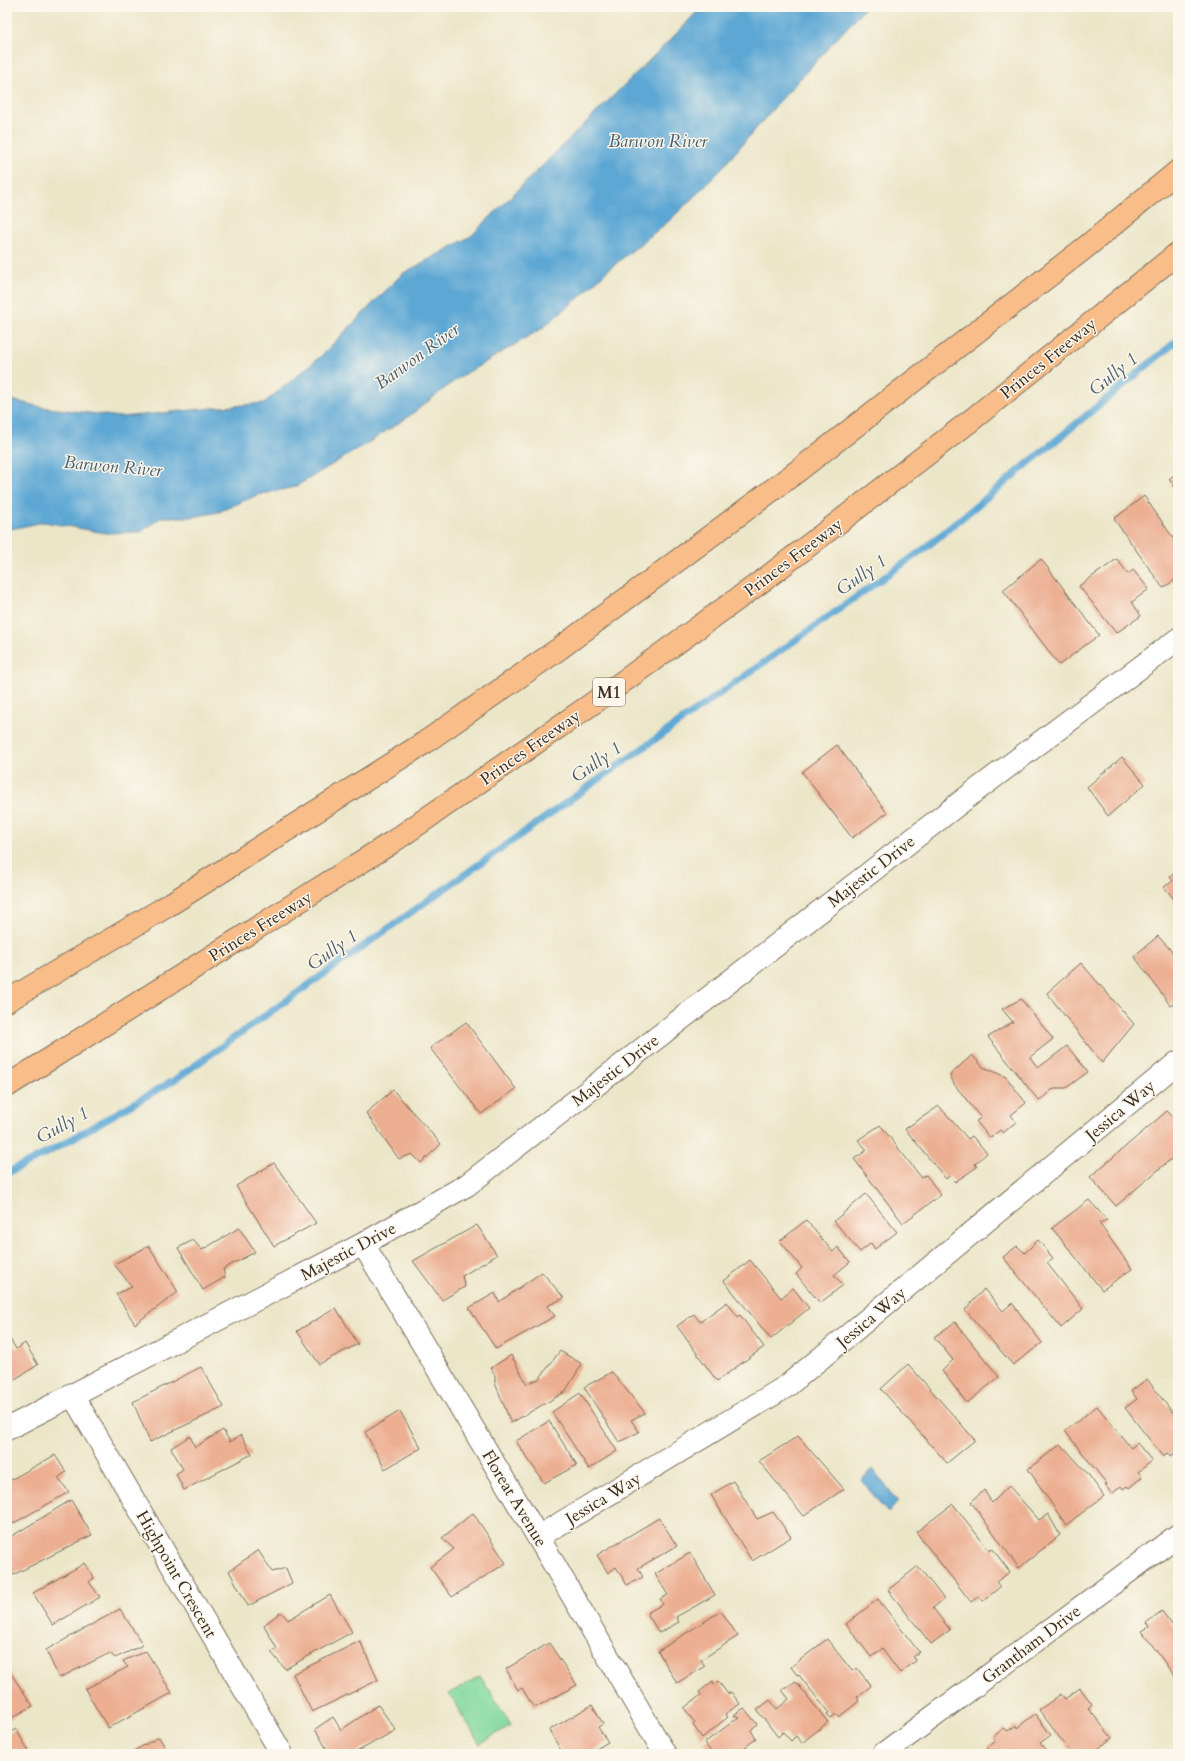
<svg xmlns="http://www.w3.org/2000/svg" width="1185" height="1761" font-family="Cardo,serif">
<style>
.green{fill:#82d99d;stroke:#5e825e}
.water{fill:#5da7d4;stroke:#4c6879}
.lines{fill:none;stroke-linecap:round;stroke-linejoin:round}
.stream{stroke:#5da7d4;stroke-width:7}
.building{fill:#ecaf92}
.minor-casing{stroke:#796c5a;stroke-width:24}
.highway-casing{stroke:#796c5a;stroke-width:24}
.minor{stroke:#fff;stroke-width:22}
.highway{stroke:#f8bd89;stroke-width:22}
.labels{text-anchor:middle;stroke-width:3;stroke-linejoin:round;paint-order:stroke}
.shield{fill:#fbf7ec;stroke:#75685c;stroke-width:1}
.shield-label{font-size:16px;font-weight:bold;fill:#3b2a1e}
.street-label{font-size:17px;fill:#3b2a1e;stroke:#fbf7ec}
.water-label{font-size:18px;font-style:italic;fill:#495c67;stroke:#fbf7ec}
</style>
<rect width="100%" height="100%" fill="#fbf7ec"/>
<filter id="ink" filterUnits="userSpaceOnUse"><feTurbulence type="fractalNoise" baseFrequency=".025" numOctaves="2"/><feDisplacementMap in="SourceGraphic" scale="8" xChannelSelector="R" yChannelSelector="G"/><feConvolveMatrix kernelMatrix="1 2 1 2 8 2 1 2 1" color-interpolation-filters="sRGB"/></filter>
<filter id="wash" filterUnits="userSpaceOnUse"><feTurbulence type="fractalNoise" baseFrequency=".012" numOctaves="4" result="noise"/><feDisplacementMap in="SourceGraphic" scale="16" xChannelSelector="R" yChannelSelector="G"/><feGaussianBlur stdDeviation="0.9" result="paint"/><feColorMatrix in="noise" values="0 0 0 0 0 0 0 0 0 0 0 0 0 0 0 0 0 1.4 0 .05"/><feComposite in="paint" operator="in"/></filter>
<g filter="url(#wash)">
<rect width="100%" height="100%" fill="#ece6c9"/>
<path class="green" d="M480,1676L511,1725L480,1744L449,1694Z"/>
<g class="water">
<path d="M701,7H866L786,94L715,176L669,221L608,270L582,295L541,329L457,379L408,417L368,443L295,487L257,495L219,512L193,517H162L141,532L105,533L44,522L11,529L7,528V399L41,407L121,417L264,403L321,356L402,274L471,236L683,27Z"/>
<path d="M873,1469L898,1502L888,1513L861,1480Z"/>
</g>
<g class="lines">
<path class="stream" d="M7,1173L47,1153L173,1081L924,549L1178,340"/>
</g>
<g id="blocks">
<g class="building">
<path d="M1178,472V492L1169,479Z"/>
<path d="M1144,496L1176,542L1178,541V578L1163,588L1114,519Z"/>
<path d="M1041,559L1099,635L1059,665L1003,590Z"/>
<path d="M1117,559L1128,574L1133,570L1149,589L1132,602L1141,616L1116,633L1079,586Z"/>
<path d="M837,745L887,813L852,838L802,772Z"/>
<path d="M1122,757L1145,784L1108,816L1087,787Z"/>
<path d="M1178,871V904L1164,887L1173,881L1170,877Z"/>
<path d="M1158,936L1178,958V1001L1170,1005L1134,956Z"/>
<path d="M1081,963L1134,1024L1102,1063L1047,993Z"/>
<path d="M1021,999L1053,1039L1030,1057L1038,1068L1067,1046L1088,1072L1066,1088H1054L1039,1101L988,1037L1013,1022L1002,1009Z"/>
<path d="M466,1022L516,1089L481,1114L430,1048Z"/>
<path d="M972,1055L983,1067L1006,1077L1026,1103L1011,1115L1016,1122L1003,1133L1000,1130L990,1138L976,1121L981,1118L954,1084L950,1075Z"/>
<path d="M393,1090L441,1144L421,1163L412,1154L399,1159L366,1113Z"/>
<path d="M939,1106L968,1139L972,1136L987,1153L975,1164L977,1167L955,1182L949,1176L946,1179L905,1129Z"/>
<path d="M1167,1111L1178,1122V1153L1116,1206L1090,1177Z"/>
<path d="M880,1125L921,1177L926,1175L941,1195L903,1223L854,1159L867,1150L858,1140Z"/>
<path d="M274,1163L316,1223L274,1246L236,1186Z"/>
<path d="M866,1194L897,1232L875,1249L871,1243L860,1252L834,1221Z"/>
<path d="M1089,1200L1107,1220L1099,1223L1132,1269L1102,1290L1052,1228Z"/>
<path d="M806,1220L833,1252L838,1247L850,1262L834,1275L843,1285L820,1303L796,1274L802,1268L780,1241Z"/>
<path d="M477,1225L497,1255L462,1276L465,1287L442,1300L413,1261Z"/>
<path d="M239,1228L255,1252L223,1269L225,1277L203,1290L178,1248L193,1240L202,1250Z"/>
<path d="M1038,1240L1053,1258L1047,1263L1083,1309L1061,1328L1003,1257L1017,1246L1025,1253Z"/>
<path d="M149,1246L178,1292L135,1324L116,1294L132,1287L114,1264Z"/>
<path d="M750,1260L781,1298L793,1288L809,1308L771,1339L724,1281Z"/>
<path d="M542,1272L564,1298L547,1306L555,1316L496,1349L469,1308L495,1293L499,1302Z"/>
<path d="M984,1289L1003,1311L1012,1303L1042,1343L1013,1365L965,1310Z"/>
<path d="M727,1302L738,1317L740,1315L764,1347L717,1381L677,1326L694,1314L700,1322Z"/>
<path d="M336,1308L358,1344L319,1364L297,1331Z"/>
<path d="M955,1322L999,1377L967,1403L942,1371L953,1360L934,1337Z"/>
<path d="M7,1334L16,1349L25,1343L38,1365L10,1382L13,1387L7,1391Z"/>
<path d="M560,1351L582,1364L565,1392L511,1423L495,1383V1375L491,1368L511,1355L527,1384L539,1379Z"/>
<path d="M908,1364L975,1440L947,1463L881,1389Z"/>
<path d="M201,1367L224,1407L150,1442L133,1402Z"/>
<path d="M612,1372L645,1413L631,1420L639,1432L619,1442L584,1387Z"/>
<path d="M1147,1379L1172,1412L1178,1408V1451L1171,1456L1167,1453L1163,1457L1125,1408L1137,1399L1131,1391Z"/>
<path d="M580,1393L617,1451L589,1469L552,1412Z"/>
<path d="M1097,1406L1131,1448L1137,1443L1152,1461L1138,1472L1142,1477L1129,1488L1127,1486L1123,1489L1121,1486L1112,1494L1105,1485L1107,1484L1065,1431Z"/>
<path d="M400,1411L421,1448L385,1469L365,1432Z"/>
<path d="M549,1421L577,1465L544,1483L516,1441Z"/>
<path d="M223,1430L230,1442L241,1435L252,1454L184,1490L176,1474L183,1469L171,1448L190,1436L195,1447Z"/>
<path d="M798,1436L844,1489L804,1516L759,1461Z"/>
<path d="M1061,1444L1088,1474L1104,1496L1066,1525L1028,1469Z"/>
<path d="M55,1455L66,1472L58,1478L69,1492L7,1527V1482Z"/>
<path d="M733,1481L757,1519L773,1512L791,1537L752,1561L711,1495Z"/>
<path d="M1009,1486L1039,1520L1048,1514L1060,1535L1019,1568L971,1502L984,1490L992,1503Z"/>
<path d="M71,1500L92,1535L13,1575L7,1565V1539Z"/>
<path d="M953,1504L989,1550L992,1548L1010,1572L996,1582L1000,1587L983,1601L979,1596L971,1602L916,1532Z"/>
<path d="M473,1513L506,1563L452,1597L430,1567L454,1549L442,1538Z"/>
<path d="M659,1518L677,1546L638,1568L643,1577L627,1585L616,1567L608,1573L597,1555Z"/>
<path d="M258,1550L272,1572L286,1568L292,1583L248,1606L229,1571Z"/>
<path d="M690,1553L715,1595L676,1617L679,1622L659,1633L647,1613L663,1604L660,1599L668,1595L655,1574Z"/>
<path d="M85,1563L94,1578L89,1582L100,1597L53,1625L33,1593Z"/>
<path d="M918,1566L944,1599L933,1608L950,1630L931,1644L888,1590Z"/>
<path d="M330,1595L352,1632L285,1669L271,1652L277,1649L264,1625L281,1612L288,1620Z"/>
<path d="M878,1599L919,1652L913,1657L916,1661L900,1673L882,1649L871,1657L846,1624Z"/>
<path d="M120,1609L143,1645L115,1658L110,1653L59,1678L46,1650Z"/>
<path d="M721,1611L738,1636L701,1660L705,1666L677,1683L658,1651Z"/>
<path d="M1162,1611L1178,1633V1681L1142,1631L1149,1627L1146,1623Z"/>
<path d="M827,1639L852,1671L857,1668L871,1686L857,1697L859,1701L839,1717L836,1714L831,1718L827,1714L829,1713L798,1674L797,1675L791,1667Z"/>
<path d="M360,1641L378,1680L312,1712L293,1674Z"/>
<path d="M549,1643L577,1685L534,1708L522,1688L518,1690L506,1669Z"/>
<path d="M146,1651L172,1693L108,1728L85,1689L128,1667L123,1661Z"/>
<path d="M9,1671L33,1706L7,1720V1673Z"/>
<path d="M713,1681L714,1685L718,1681L728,1694L731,1692L740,1704L725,1714L728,1717L702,1738L693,1725L695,1723L684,1708L701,1695L699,1692Z"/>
<path d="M796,1682L828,1722L802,1743L796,1736L791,1741L783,1732L778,1737L757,1710L770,1700L777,1709L789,1699L782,1690Z"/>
<path d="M1080,1688L1092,1704L1088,1708L1112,1738L1091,1754H1072L1039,1710L1061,1694L1065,1699Z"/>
<path d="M378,1705L396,1730L353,1754H324L328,1751L315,1729L333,1717L341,1730Z"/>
<path d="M592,1705L603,1724L598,1727L608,1742L588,1754H579L577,1753L563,1754L549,1730Z"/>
<path d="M744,1708L757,1724L751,1730L756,1739L745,1747L748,1750L743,1754H713L704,1743L739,1717L734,1715Z"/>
<path d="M1035,1714L1051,1735L1040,1743L1049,1754H992L987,1747L995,1741L993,1737L1004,1728L1008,1731L1016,1725L1017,1728Z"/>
<path d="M16,1729L30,1754H7V1734Z"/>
<path d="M159,1737L169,1754H128Z"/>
</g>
</g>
</g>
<g filter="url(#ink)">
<use href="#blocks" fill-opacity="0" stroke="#796c5a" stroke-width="1"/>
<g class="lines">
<defs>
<g id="minor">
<path d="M363,1244L538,1537L665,1754"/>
<path d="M72,1394L282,1754"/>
<path d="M7,1429L363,1244L467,1185L970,795L1178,639"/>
<path d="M538,1537L787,1386L1178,1062"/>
<path d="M883,1754L1178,1535"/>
</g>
<g id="highway">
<path d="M7,1001L164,908L424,743L559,649L795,473L1086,247L1178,171"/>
<path d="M7,1086L391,843L599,699L765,579L974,418L1178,253"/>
</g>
</defs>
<use href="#minor" class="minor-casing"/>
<use href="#highway" class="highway-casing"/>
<use href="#minor" class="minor"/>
<use href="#highway" class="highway"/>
</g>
</g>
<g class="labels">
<rect class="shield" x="593" y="678" width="32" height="28" rx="3"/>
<g class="shield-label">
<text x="609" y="698">M1</text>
</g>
<g class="street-label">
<text transform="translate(1048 358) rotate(-39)" y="6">Princes Freeway</text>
<text transform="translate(793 557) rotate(-37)" y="6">Princes Freeway</text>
<text transform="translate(530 747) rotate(-35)" y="6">Princes Freeway</text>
<text transform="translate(871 871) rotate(-38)" y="6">Majestic Drive</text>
<text transform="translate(260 926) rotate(-32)" y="6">Princes Freeway</text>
<text transform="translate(615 1070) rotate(-38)" y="6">Majestic Drive</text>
<text transform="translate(1120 1110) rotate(-40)" y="6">Jessica Way</text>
<text transform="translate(348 1251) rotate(-28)" y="6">Majestic Drive</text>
<text transform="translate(871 1317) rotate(-40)" y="6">Jessica Way</text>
<text transform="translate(515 1498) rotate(59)" y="6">Floreat Avenue</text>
<text transform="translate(603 1498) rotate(-31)" y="6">Jessica Way</text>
<text transform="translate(177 1574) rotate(60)" y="6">Highpoint Crescent</text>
<text transform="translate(1031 1644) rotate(-37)" y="6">Grantham Drive</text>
</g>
<g class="water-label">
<text x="658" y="147">Barwon River</text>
<text transform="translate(417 356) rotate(-36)" y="6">Barwon River</text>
<text transform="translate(1113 374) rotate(-39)" y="6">Gully 1</text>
<text transform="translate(113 466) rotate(5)" y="6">Barwon River</text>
<text transform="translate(861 575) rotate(-35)" y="6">Gully 1</text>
<text transform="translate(596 762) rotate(-35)" y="6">Gully 1</text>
<text transform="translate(332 950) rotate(-35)" y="6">Gully 1</text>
<text transform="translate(62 1125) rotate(-29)" y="6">Gully 1</text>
</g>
</g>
<rect width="1185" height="1761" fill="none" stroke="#fbf7ec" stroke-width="24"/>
</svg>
